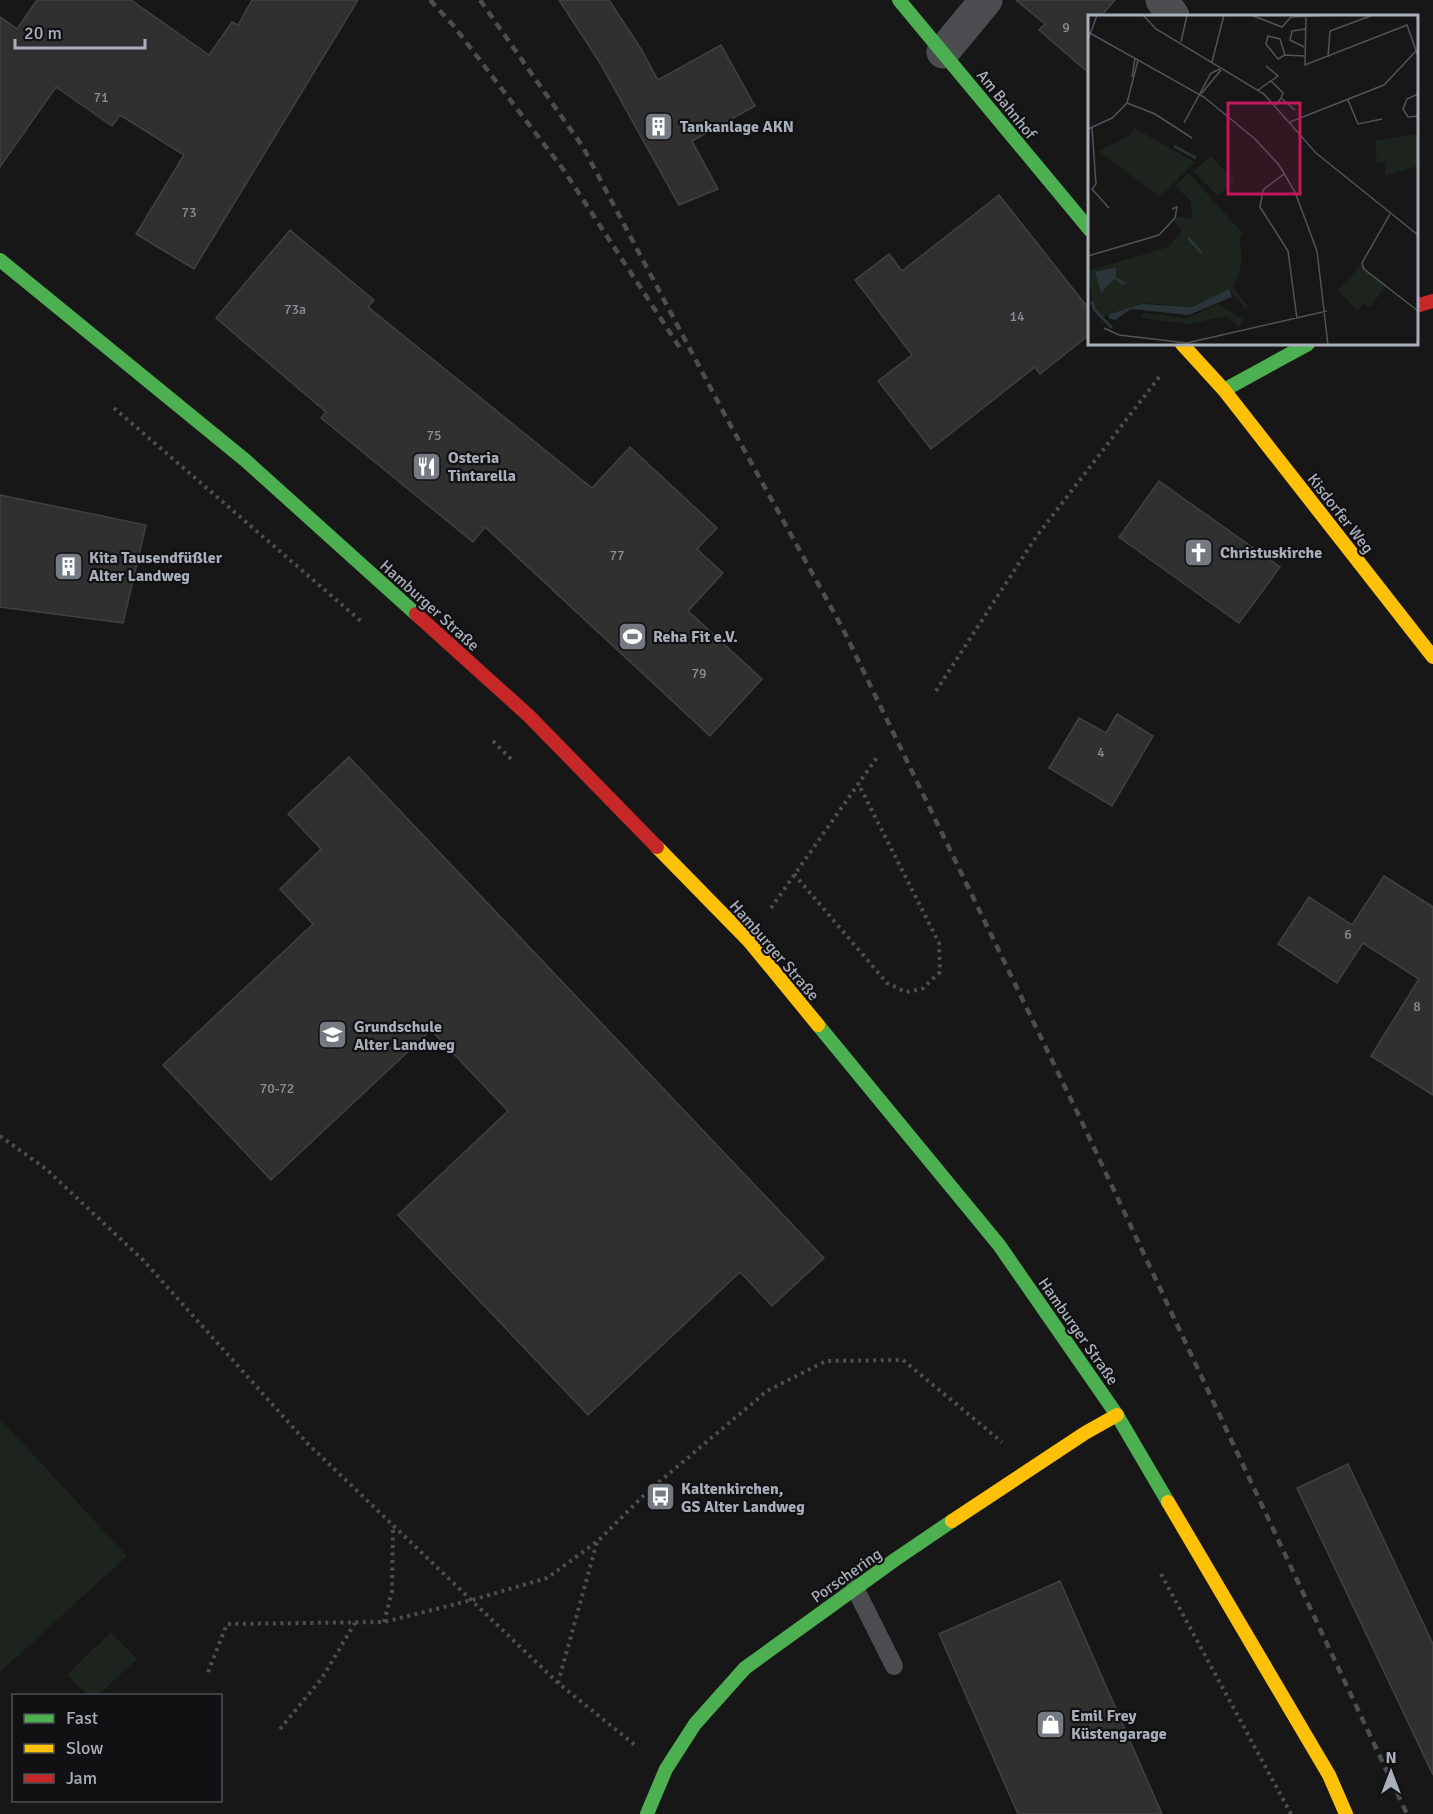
<svg xmlns="http://www.w3.org/2000/svg" width="1433" height="1814" font-family="Signika,sans-serif">
<style>
.green{fill:#1d241d}
.building{fill:#303031;stroke:#3f4143;stroke-width:1.5}
.lines{fill:none;stroke-linecap:round;stroke-linejoin:round}
.path{stroke:#4d4e52;stroke-width:4;stroke-dasharray:3 4.5;stroke-linecap:butt}
.lane{stroke:#4b4d50;stroke-width:18}
.street{stroke:#4b4d50;stroke-width:33}
.fast{stroke:#4caf50;stroke-width:14}
.slow{stroke:#ffc107;stroke-width:14}
.jam{stroke:#c62828;stroke-width:14}
.rail{stroke:#4b4d4f;stroke-width:4.5;stroke-dasharray:8 6;stroke-linecap:butt}
.labels{text-anchor:middle;stroke-width:4.5;stroke-linejoin:round;paint-order:stroke}
.number-label{font-size:14px;fill:#8a8f96}
.street-label{font-size:16px;fill:#a8afb8;stroke:#111113}
.poi-label{font-size:16px;font-weight:bold;fill:#a8afb8;stroke:#111113;text-anchor:start}
.inset-river{fill:none;stroke:#2a3439;stroke-width:3}
.inset-road{fill:none;stroke:#515457;stroke-width:1.5}
.view{fill:#c2185b;fill-opacity:0.15;stroke:#c2185b;stroke-width:3}
.inset-edge{fill:none;stroke:#a8afb8;stroke-width:3}
</style>
<rect width="100%" height="100%" fill="#171717"/>
<g class="green">
<path d="M0,1419L127,1556L0,1672Z"/>
<path d="M111,1632L137,1659L98,1695H88L67,1675Z"/>
</g>
<g class="building">
<path d="M37,0H131L209,55L232,22L238,25L252,0H358L194,269L136,234L184,155L120,115L112,126L56,87L0,167V17L17,29Z"/>
<path d="M559,0H609L641,49L658,80L721,45L755,106L692,141L718,189L679,205L600,63Z"/>
<path d="M1016,0H1115L1101,16H1089V73L1039,30L1045,24Z"/>
<path d="M999,195L1089,309V335L1040,374L1035,367L931,449L878,381L912,355L855,280L889,254L902,271Z"/>
<path d="M290,230L374,300L368,307L592,488L630,447L717,528L697,549L723,573L688,611L762,679L710,736L485,527L473,542L321,418L326,412L216,318Z"/>
<path d="M1159,481L1280,567L1239,623L1119,537Z"/>
<path d="M0,495L146,525L123,623L0,607Z"/>
<path d="M1117,714L1153,736L1112,806L1049,768L1079,718L1106,733Z"/>
<path d="M349,757L824,1258L772,1306L740,1272L588,1415L398,1215L508,1111L431,1030L271,1180L163,1065L313,924L280,889L321,849L288,814Z"/>
<path d="M1384,876L1433,907V1095L1371,1056L1419,979L1363,943L1337,983L1278,944L1309,897L1352,925Z"/>
<path d="M1348,1464L1433,1644V1775L1297,1488Z"/>
<path d="M1060,1581L1162,1814H1018L939,1634Z"/>
</g>
<g class="lines">
<g class="path">
<path d="M114,408L363,623"/>
<path d="M936,691L1036,537L1160,376"/>
<path d="M493,741L513,761"/>
<path d="M794,874L887,983L906,992L922,989L940,972L939,943L858,783"/>
<path d="M771,908L878,756"/>
<path d="M0,1136L46,1169L143,1260L307,1443L558,1683L635,1745"/>
<path d="M1161,1574L1291,1814"/>
<path d="M384,1622L392,1591L393,1525"/>
<path d="M208,1672L227,1624L384,1622L472,1600L547,1578L598,1541L646,1493L767,1391L826,1361L903,1360L1002,1442"/>
<path d="M558,1683L597,1542"/>
<path d="M280,1729L322,1678L355,1623"/>
</g>
<path class="lane" d="M855,1588L894,1666"/>
<g class="street">
<path d="M1162,0L1173,16"/>
<path d="M943,52L986,0"/>
</g>
<g class="fast">
<path d="M899,0L1090,230"/>
<path d="M0,260L245,460L416,614"/>
<path d="M1224,390L1308,344"/>
<path d="M818,1025L999,1245L1117,1415L1168,1502"/>
<path d="M647,1814L666,1769L695,1724L745,1668L896,1559L952,1521"/>
</g>
<g class="slow">
<path d="M1182,344L1224,390L1433,657"/>
<path d="M657,847L749,941L818,1025"/>
<path d="M1168,1502L1329,1775L1346,1814"/>
<path d="M952,1521L1085,1433L1117,1415"/>
</g>
<g class="jam">
<path d="M1416,306L1433,301"/>
<path d="M416,614L529,716L657,847"/>
</g>
<g class="rail">
<path d="M430,0L453,25L563,169L680,348"/>
<path d="M480,0L583,147L726,417L843,629L1080,1118L1407,1814"/>
</g>
</g>
<defs>
<symbol id="building-square" viewBox="-11 -11 22 22"><rect x="-9" y="-9" width="18" height="18" rx="4" fill="#757a80" stroke="#111113"/><path d="M-4-6H4V6H1V3H-1V6H-4ZM-2.5-4.3h1.7v1.8h-1.7ZM.8-4.3h1.7v1.8H.8ZM-2.5-1h1.7V.8h-1.7ZM.8-1h1.7V.8H.8Z" fill="#fff"/></symbol>
<symbol id="restaurant-square" viewBox="-11 -11 22 22"><rect x="-9" y="-9" width="18" height="18" rx="4" fill="#757a80" stroke="#111113"/><path d="M-5-6h1v4h1v-4h1v4h1v-4h1v5L-1.5 .5V6h-2V.5L-5-1ZM5-6V6H3V1.5H1.5Q1.5-4 5-6Z" fill="#fff"/></symbol>
<symbol id="church-square" viewBox="-11 -11 22 22"><rect x="-9" y="-9" width="18" height="18" rx="4" fill="#757a80" stroke="#111113"/><path d="M-1.2-6h2.4v3.5h3.3v2.4h-3.3V6h-2.4V-.1h-3.3v-2.4h3.3Z" fill="#fff"/></symbol>
<symbol id="stadium-square" viewBox="-11 -11 22 22"><rect x="-9" y="-9" width="18" height="18" rx="4" fill="#757a80" stroke="#111113"/><path d="M0-5a6.5 5 0 1 0 0 10a6.5 5 0 1 0 0-10ZM-3.5-1.8h7v3.6h-7Z" fill="#fff"/></symbol>
<symbol id="school-square" viewBox="-11 -11 22 22"><rect x="-9" y="-9" width="18" height="18" rx="4" fill="#757a80" stroke="#111113"/><path d="M0-5L7-2L0 1L-7-2ZM-4 1L0 2.5L4 1V4Q0 6-4 4Z" fill="#fff"/></symbol>
<symbol id="bus-square" viewBox="-11 -11 22 22"><rect x="-9" y="-9" width="18" height="18" rx="4" fill="#757a80" stroke="#111113"/><path d="M-5-6H5V4H4V6H2V4H-2V6H-4V4H-5ZM-3.5-4V0h7V-4ZM-3.5 1.2v1.5H-2V1.2ZM2 1.2v1.5H3.5V1.2Z" fill="#fff"/></symbol>
<symbol id="shop-square" viewBox="-11 -11 22 22"><rect x="-9" y="-9" width="18" height="18" rx="4" fill="#757a80" stroke="#111113"/><path d="M-5-2.5h2.3a2.7 3.5 0 0 1 5.4 0H5L5.5 6h-11ZM-1.5-2.5h3a1.5 2.3 0 0 0-3 0Z" fill="#fff"/></symbol>
</defs>
<g fill-rule="evenodd">
<use href="#building-square" x="642" y="110" width="33" height="33"/>
<use href="#restaurant-square" x="410" y="450" width="33" height="33"/>
<use href="#church-square" x="1182" y="536" width="33" height="33"/>
<use href="#building-square" x="52" y="550" width="33" height="33"/>
<use href="#stadium-square" x="616" y="620" width="33" height="33"/>
<use href="#school-square" x="316" y="1018" width="33" height="33"/>
<use href="#bus-square" x="644" y="1480" width="33" height="33"/>
<use href="#shop-square" x="1034" y="1708" width="33" height="33"/>
</g>
<g class="labels">
<g class="number-label">
<text x="1066" y="32">9</text>
<text x="101" y="102">71</text>
<text x="189" y="217">73</text>
<text x="295" y="314">73a</text>
<text x="1017" y="321">14</text>
<text x="434" y="440">75</text>
<text x="617" y="560">77</text>
<text x="699" y="678">79</text>
<text x="1101" y="757">4</text>
<text x="1348" y="939">6</text>
<text x="1417" y="1011">8</text>
<text x="277" y="1093">70-72</text>
</g>
<g class="street-label">
<text transform="translate(1007 104) rotate(51)" y="6">Am Bahnhof</text>
<text transform="translate(1341 513) rotate(52)" y="6">Kisdorfer Weg</text>
<text transform="translate(430 605) rotate(42)" y="6">Hamburger Straße</text>
<text transform="translate(775 950) rotate(49)" y="6">Hamburger Straße</text>
<text transform="translate(1079 1331) rotate(55)" y="6">Hamburger Straße</text>
<text transform="translate(846 1575) rotate(-35)" y="6">Porschering</text>
</g>
<g class="poi-label">
<text x="680" y="132">Tankanlage AKN</text>
<text x="448" y="463">Osteria<tspan x="448" dy="18">Tintarella</tspan></text>
<text x="1220" y="558">Christuskirche</text>
<text x="89" y="563">Kita Tausendfüßler<tspan x="89" dy="18">Alter Landweg</tspan></text>
<text x="653" y="642">Reha Fit e.V.</text>
<text x="354" y="1032">Grundschule<tspan x="354" dy="18">Alter Landweg</tspan></text>
<text x="681" y="1494">Kaltenkirchen,<tspan x="681" dy="18">GS Alter Landweg</tspan></text>
<text x="1071" y="1721">Emil Frey<tspan x="1071" dy="18">Küstengarage</tspan></text>
</g>
</g>
<g transform="translate(1088 15)">
<rect width="330" height="330" fill="#171717"/>
<path d="M46,113L107,147L72,182L11,136L41,121ZM330,119V151L297,161V147L289,148L287,126ZM123,141L147,166L130,181L106,156ZM101,158L155,219L151,222L154,245L146,274L160,291L158,295L141,274L104,292L61,288L15,302L7,297L0,256L80,232L94,216L86,207L89,201L104,204L103,186L87,171ZM273,250L297,272L283,291L275,289L269,296L250,275ZM130,289L155,304L151,313L139,301L100,309L54,303V298L99,303Z" fill="#1d241d"/>
<path d="M28,252V262L38,268L34,270L26,264L13,278L7,257ZM141,274L144,282L101,300L43,294L27,305L20,303L22,299L54,289L104,292Z" fill="#2a3439"/>
<path class="inset-river" d="M86,131L108,143M100,223L114,238M4,286L6,294L24,313"/>
<path class="inset-road" d="M55,0L68,14L176,79L228,138L330,220M163,0L194,12L203,2L249,0M218,0L217,50L319,10L330,41M0,17L116,82L167,124L191,150L207,177L229,236L240,330M0,25L9,0M93,27L99,0M216,32L202,25L204,16L217,14M197,40L190,44L178,29L180,21L192,24L197,40L216,41M240,42L242,16L285,0M124,47L136,0M44,62L47,43M183,66L195,78L193,83M170,75L190,61L178,51M113,79L133,55M330,79L319,84L315,94L320,102L330,101M260,85L270,109L294,104M39,88L67,99L104,123M188,90L193,83L207,95M202,107L296,70L328,36M96,108L123,58L132,54M4,113L8,169L4,174L21,193M0,114L24,103L39,88L50,45M196,159L175,175L172,192L200,236L209,304M302,199L274,248L276,254L330,296M0,241L71,220L87,203L89,192L84,194M16,313L31,320L99,328L239,296"/>
<path class="view" d="M140,88H212V179H140Z"/>
<rect width="330" height="330" class="inset-edge"/>
</g>
<rect x="12" y="1694" width="210" height="108" fill="#111113" stroke="#4d5055" stroke-width="1.5"/>
<rect x="24" y="1714" width="30" height="9" fill="#4caf50" stroke="#4d5055" stroke-width="1.5"/>
<text x="66" y="1724" font-size="18" fill="#a8afb8">Fast</text>
<rect x="24" y="1744" width="30" height="9" fill="#ffc107" stroke="#4d5055" stroke-width="1.5"/>
<text x="66" y="1754" font-size="18" fill="#a8afb8">Slow</text>
<rect x="24" y="1774" width="30" height="9" fill="#c62828" stroke="#4d5055" stroke-width="1.5"/>
<text x="66" y="1784" font-size="18" fill="#a8afb8">Jam</text>
<g transform="translate(1391 1772)" stroke="#111113" stroke-width="4.5" paint-order="stroke">
<path d="M0-4.5L10 22L0 15L-10 22Z" fill="#a8afb8"/>
<text y="-9" font-size="16" font-weight="bold" text-anchor="middle" fill="#a8afb8">N</text>
</g>
<path d="M15 39v9h130v-9" fill="none" stroke="#a8afb8" stroke-width="3"/>
<text x="24" y="39" font-size="18" fill="#a8afb8" stroke="#111113" stroke-width="4.5" paint-order="stroke">20 m</text>
</svg>
